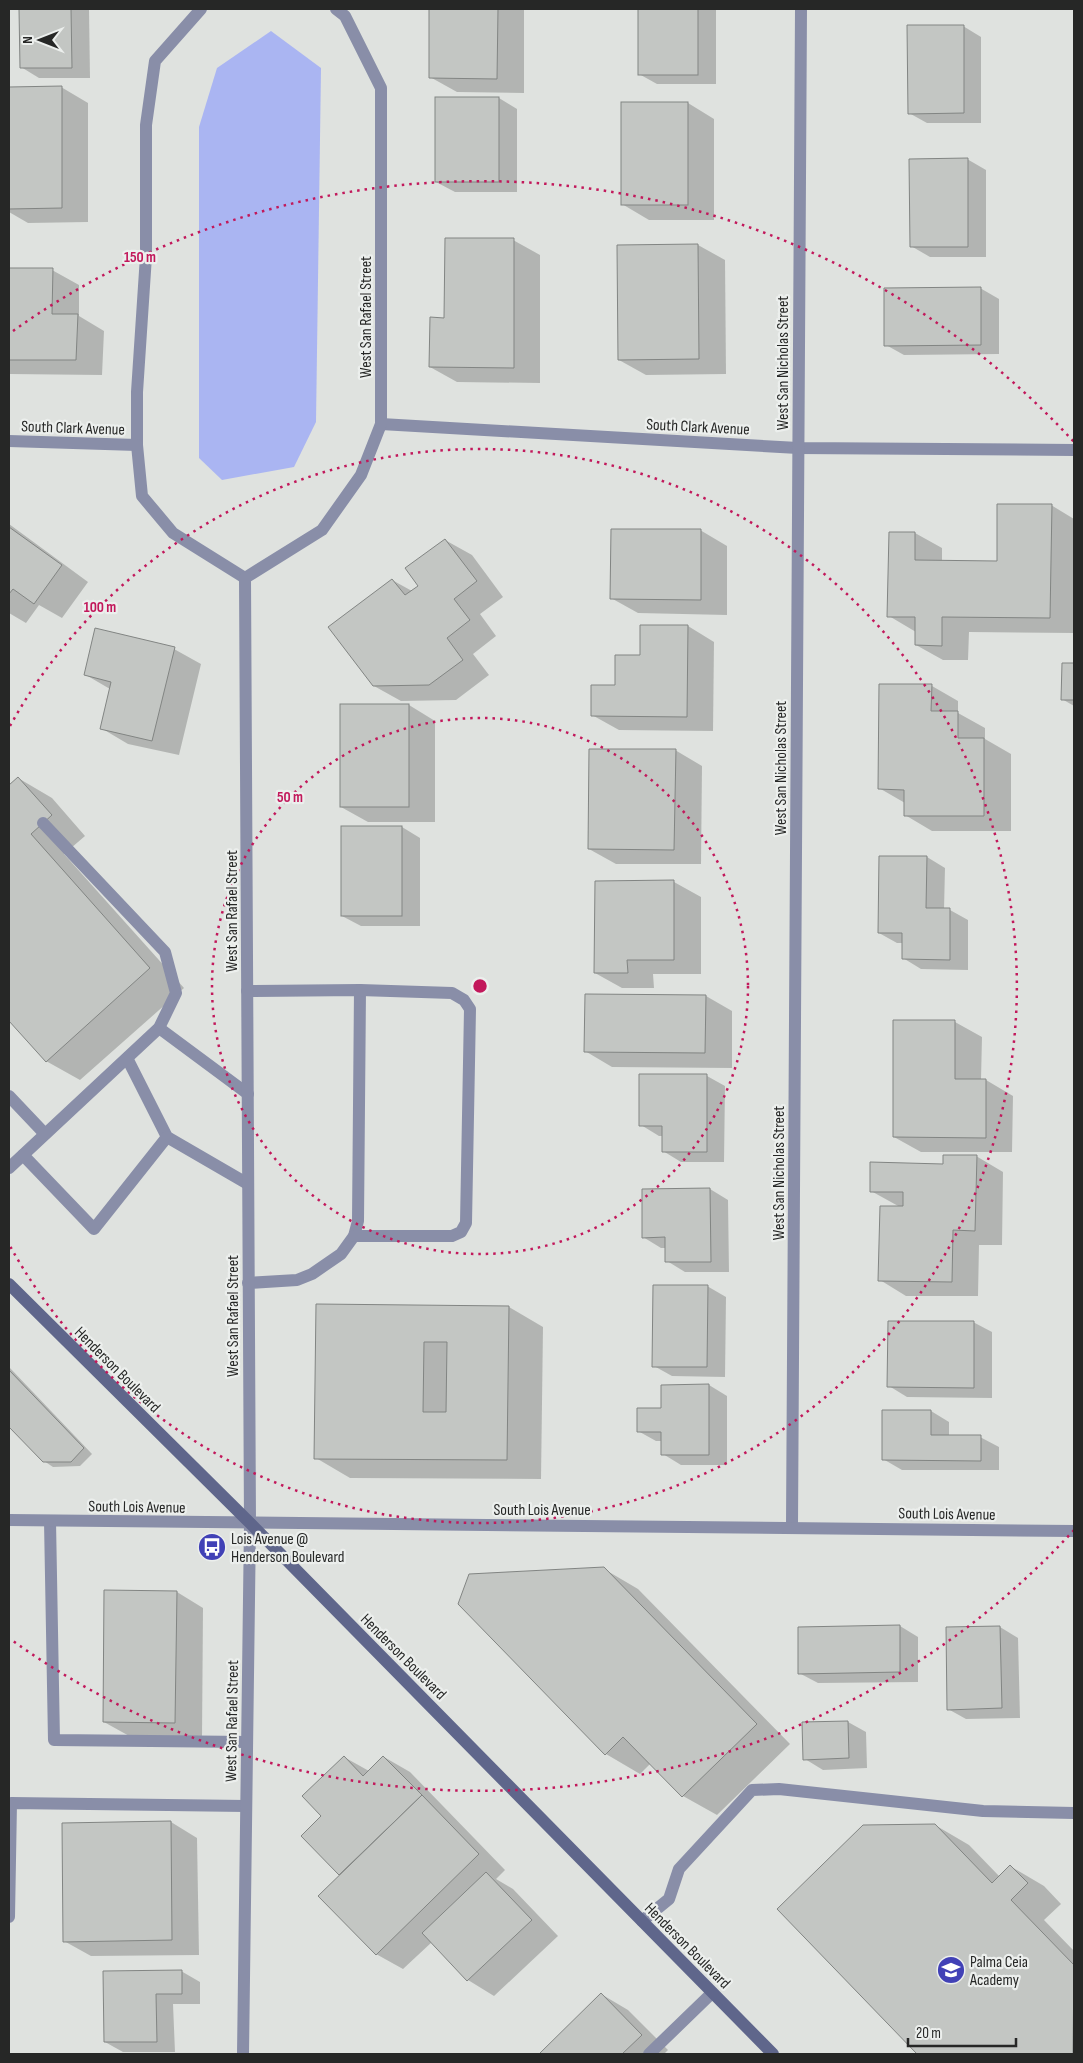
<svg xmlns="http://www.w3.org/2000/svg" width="1083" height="2063" font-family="'Sofia Sans Condensed',sans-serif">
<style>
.water{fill:#aab5f2}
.shadow{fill:#0003}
.building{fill:#c3c6c3;stroke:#828583;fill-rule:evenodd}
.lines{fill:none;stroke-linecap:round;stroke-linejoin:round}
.service{stroke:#898ea8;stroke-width:12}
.minor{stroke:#898ea8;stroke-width:12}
.tertiary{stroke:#898ea8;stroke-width:12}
.secondary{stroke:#5f668b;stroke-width:12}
.ring{fill:none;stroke:#c2185b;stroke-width:2.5;stroke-dasharray:2.5 5}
.labels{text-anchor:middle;stroke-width:4.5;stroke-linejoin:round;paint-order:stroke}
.street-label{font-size:16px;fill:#262726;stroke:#ecefed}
.poi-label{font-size:16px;fill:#262726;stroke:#ecefed;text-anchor:start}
.centre{fill:#c2185b;stroke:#ecefed;stroke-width:2.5}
.ring-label{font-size:15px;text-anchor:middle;font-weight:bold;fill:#c2185b;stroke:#ecefed;stroke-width:4.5;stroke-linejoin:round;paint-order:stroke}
</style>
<rect width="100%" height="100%" fill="#dfe2df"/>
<path class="water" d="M271,31L321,68L316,422L294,467L222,480L199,458V127L217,68Z"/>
<g class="shadow">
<path d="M20,9H89L90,78H39L21,67Z"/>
<path d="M431,9H524V93L457,92L430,77Z"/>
<path d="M639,9H716V84H657L639,74Z"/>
<path d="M963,26L981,37V123H927L909,113Z"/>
<path d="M61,87L88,103V222L28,223L9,212V88Z"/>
<path d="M499,98L517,109V192H455L436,182Z"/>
<path d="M688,103L714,119V220H649L622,204Z"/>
<path d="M967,159L986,170V257H930L911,246Z"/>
<path d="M513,240L540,255V383L457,382L430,367L445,319Z"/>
<path d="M698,245L725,260L726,374L646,375L619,360Z"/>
<path d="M9,269L52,270L79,285V316L104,331L102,375L9,374Z"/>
<path d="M980,288L999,299V354L904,355L886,345Z"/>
<path d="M1051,505L1074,519V633L969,632L968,660H943L916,645V632L889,616L890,533H915L942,548V562H998Z"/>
<path d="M9,524L88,582L62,618L39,605L26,623L9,613Z"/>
<path d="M700,530L727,546V615L638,613L611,598Z"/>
<path d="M445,540L472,555L503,597L480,614L496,636L473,654L489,675L456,700L401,701L374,686L392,580L412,591L420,586Z"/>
<path d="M688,626L714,642L713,731L619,730L592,715L641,657Z"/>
<path d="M174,649L201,664L179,755L128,744L101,728L110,689L86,675Z"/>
<path d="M1063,664H1074V706L1062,699Z"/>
<path d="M932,686L958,701V713L985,728V739L1011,754V831H932L905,815V803L879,788Z"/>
<path d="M409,705L435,721V822H368L341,807Z"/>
<path d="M675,750L702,766L701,864H616L589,849Z"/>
<path d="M18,778L52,798L85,836L64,854L184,988L80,1080L46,1061L9,1018V786Z"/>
<path d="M402,827L420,838V926H361L342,916Z"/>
<path d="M927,857L945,868L944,910H950L968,920V970L921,969L903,958V943H897L879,933Z"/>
<path d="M596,882H674L701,897V974H653L654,988H622L595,973Z"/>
<path d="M706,996L732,1011V1068L612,1067L585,1051Z"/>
<path d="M955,1022L982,1037L981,1080H986L1013,1096L1012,1152H921L894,1137Z"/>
<path d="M707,1076L725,1086L724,1162H681L663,1151V1136H659L641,1125Z"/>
<path d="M976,1156L1003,1172L1002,1245H979L978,1296H906L880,1280L900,1207L871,1191L945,1165Z"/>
<path d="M710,1189L728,1200L729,1272H685L667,1261L666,1248H661L643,1237Z"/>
<path d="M707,1286L726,1297L725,1377L672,1376L654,1366Z"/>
<path d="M317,1306L509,1307L543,1327L541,1479L350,1478L316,1458Z"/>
<path d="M973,1322L992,1332V1398L907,1397L889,1386Z"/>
<path d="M9,1367L92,1454L80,1466L53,1467L44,1461L9,1425Z"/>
<path d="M709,1385L727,1396V1465H681L663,1454V1441H656L638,1431L662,1409V1386Z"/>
<path d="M883,1411H931L949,1422V1437H980L999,1447V1470H902L883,1459Z"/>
<path d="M604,1569L638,1589L790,1744L717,1815L683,1796L651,1763L640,1774L606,1754Z"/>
<path d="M177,1592L203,1608L202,1738L131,1737L104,1722Z"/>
<path d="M900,1626L918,1637V1682L818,1683L799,1673Z"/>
<path d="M1000,1627L1018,1638L1020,1718L966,1719L948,1709L947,1628Z"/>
<path d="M848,1722L866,1732L867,1768L823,1770L805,1759Z"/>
<path d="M344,1757L369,1771L384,1757L410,1772L505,1870L496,1879L513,1889L558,1936L494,1996L468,1980L432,1942L403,1969L376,1954L341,1876L303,1836L323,1816Z"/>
<path d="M171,1822L197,1838L199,1955L91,1956L64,1941Z"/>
<path d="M935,1825L969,1845L1000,1877L1010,1866L1044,1886L1061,1904L1044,1920L1074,1951V2054H918L778,1909Z"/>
<path d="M181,1971L200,1982V2004H173L175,2052H123L105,2042L104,1972Z"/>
<path d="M601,1994L628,2010L668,2050L664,2054H541Z"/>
</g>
<g class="building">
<path d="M19,9H71L72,68H20Z"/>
<path d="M429,9H498L497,79L429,78Z"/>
<rect x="638" y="9" width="60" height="66"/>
<path d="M907,25H964V113L908,114Z"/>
<path d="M62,86V208L9,209V87Z"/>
<rect x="435" y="97" width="64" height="85"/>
<rect x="621" y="102" width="67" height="103"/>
<path d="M968,158V247H910L909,159Z"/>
<path d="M445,238H514V368L429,367L430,317L444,318Z"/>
<path d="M698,244L699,359L618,360L617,245Z"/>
<path d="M9,268H53L52,314H78L76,360H9Z"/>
<path d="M981,287V345L884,346V288Z"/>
<path d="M997,504H1052L1050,618L942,617V646L915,645V617H887L889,532H915V560L997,561Z"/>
<path d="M9,527L62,565L34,604L13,589L9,594Z"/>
<path d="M611,529H701V600L610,599Z"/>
<path d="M445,539L477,581L454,599L470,620L447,638L463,660L429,685L373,686L328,627L392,579L405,595L418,586L405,568Z"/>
<path d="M640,625H688L687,717L591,716V685H615V655H640Z"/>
<path d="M95,628L175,647L152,741L100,729L111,682L84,675Z"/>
<path d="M1062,663H1074V700H1061Z"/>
<path d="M879,684H932L931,711H958V738H984V816H904V790L878,789Z"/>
<rect x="340" y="704" width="69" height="103"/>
<path d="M589,749H676L674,850L588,849Z"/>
<path d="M18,777L52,815L31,834L150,968L46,1062L9,1021V785Z"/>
<rect x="341" y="826" width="61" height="90"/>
<path d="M879,856H927L926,908H950V960L902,959V933H878Z"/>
<path d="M674,880V960H627L628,973H594L595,881Z"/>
<path d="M585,994L706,995L705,1053L584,1052Z"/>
<path d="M893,1020H955V1079H986V1138L893,1137Z"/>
<path d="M639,1074H707V1152H662V1126H639Z"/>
<path d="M943,1155H977L975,1231L953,1230L952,1282L878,1281L880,1206H903V1192H870V1162L943,1164Z"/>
<path d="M710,1188L711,1262H665V1237L642,1238V1189Z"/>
<path d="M653,1285H708L707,1367H652Z"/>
<path d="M316,1304L509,1306L507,1460L314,1459ZM424,1342H447L446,1412H423Z"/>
<path d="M888,1321H974V1388L887,1387Z"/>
<path d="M9,1370L84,1448L71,1462H43L9,1427Z"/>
<path d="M709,1384V1455H661V1432H637V1408H661V1385Z"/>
<path d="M882,1410H931V1435H981V1461L882,1460Z"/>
<path d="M604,1567L757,1724L682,1797L623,1737L605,1755L458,1604L469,1574Z"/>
<path d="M104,1590L177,1591L175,1723L103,1722Z"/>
<path d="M900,1625V1672L798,1674V1627Z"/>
<path d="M1000,1626L1002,1708L947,1710L946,1627Z"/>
<path d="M848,1721L849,1758L803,1760L802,1722Z"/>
<path d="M344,1756L363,1776L383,1756L422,1795L339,1875L301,1836L321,1816L302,1796Z"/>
<path d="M422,1795L479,1854L376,1955L318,1896Z"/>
<path d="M171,1821L172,1940L63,1942L62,1823Z"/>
<path d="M935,1824L992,1883L1010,1865L1028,1883L1011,1900L1074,1965L1073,2054H917L777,1909L863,1825Z"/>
<path d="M486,1872L532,1920L467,1981L422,1933Z"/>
<path d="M182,1970V1994H156L157,2042H104L103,1971Z"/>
<path d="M601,1993L642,2035L622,2054H539Z"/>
</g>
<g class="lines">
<g class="service">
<path d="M247,991L360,990L358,1221L354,1236L341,1254L312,1274L297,1280L248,1283"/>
<path d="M159,1028L248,1094"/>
<path d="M127,1058L167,1137L248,1184"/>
<path d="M9,1096L45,1134"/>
<path d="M23,1155L94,1229L167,1137"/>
<path d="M9,1168L159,1028L176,993L165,952L43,823"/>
<path d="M354,1236H452L461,1232L466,1223L470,1009L464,1000L452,993L360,990"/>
<path d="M50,1521L54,1740L247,1742"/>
<path d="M9,1917L11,1803L246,1806"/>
<path d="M642,1921L669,1899L679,1869L752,1790L779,1789L983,1811L1074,1813"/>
<path d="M649,2054L712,1993"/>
</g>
<g class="minor">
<path d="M201,9L155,61L146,125V256L137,392V445L142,496L173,533L245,578"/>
<path d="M381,424L798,448L1074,450"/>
<path d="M9,441L137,445"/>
<path d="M245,578L322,530L361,475L381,424V88L345,16L336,9"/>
<path d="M792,1527L801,9"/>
<path d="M243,2054L250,1523L245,578"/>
</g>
<path class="tertiary" d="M9,1520L1074,1531"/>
<path class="secondary" d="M9,1284L250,1523L773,2054"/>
</g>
<g class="ring">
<circle cx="480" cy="986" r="268"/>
<path d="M10 726A537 537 0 1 1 10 1246"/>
<path d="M1074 1530A805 805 0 0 1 13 1641M13 331A805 805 0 0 1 1074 442"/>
</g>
<defs>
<symbol id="bus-disc" viewBox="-11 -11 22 22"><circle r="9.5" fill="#4141b6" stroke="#ecefed"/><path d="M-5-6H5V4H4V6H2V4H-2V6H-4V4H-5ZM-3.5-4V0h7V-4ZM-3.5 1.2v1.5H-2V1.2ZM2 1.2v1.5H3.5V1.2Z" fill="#fff"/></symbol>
<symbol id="school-disc" viewBox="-11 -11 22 22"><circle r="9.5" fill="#4141b6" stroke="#ecefed"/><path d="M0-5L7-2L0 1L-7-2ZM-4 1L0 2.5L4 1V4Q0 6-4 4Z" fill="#fff"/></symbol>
</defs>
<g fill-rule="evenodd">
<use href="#bus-disc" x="196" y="1531" width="32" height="32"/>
<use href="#school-disc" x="935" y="1954" width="32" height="32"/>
</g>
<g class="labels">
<g class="street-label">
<text transform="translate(365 317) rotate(-90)" y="6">West San Rafael Street</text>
<text transform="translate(782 363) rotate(-90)" y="6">West San Nicholas Street</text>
<text transform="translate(698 426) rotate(3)" y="6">South Clark Avenue</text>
<text transform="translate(73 427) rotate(2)" y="6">South Clark Avenue</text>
<text transform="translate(780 768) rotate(-90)" y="6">West San Nicholas Street</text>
<text transform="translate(231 911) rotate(-90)" y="6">West San Rafael Street</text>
<text transform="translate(778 1173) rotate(-90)" y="6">West San Nicholas Street</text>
<text transform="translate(232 1316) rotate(-90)" y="6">West San Rafael Street</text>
<text transform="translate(118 1369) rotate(45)" y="6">Henderson Boulevard</text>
<text transform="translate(137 1506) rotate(1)" y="6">South Lois Avenue</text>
<text x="542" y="1515">South Lois Avenue</text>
<text transform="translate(947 1513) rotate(1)" y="6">South Lois Avenue</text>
<text transform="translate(404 1656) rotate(45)" y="6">Henderson Boulevard</text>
<text transform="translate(231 1721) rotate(-89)" y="6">West San Rafael Street</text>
<text transform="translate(688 1945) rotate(45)" y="6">Henderson Boulevard</text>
</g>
<g class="poi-label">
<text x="231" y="1544">Lois Avenue @<tspan x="231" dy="18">Henderson Boulevard</tspan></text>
<text x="970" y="1967">Palma Ceia<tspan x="970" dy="18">Academy</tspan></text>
</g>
</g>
<circle cx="480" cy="986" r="8" class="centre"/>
<g class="ring-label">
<text x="140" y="262">150 m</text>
<text x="100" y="612">100 m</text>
<text x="290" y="802">50 m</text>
</g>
<rect width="1083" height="2063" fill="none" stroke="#262726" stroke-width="20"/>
<g transform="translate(40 40) rotate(270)" stroke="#ecefed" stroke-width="4" paint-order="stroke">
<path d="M0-4L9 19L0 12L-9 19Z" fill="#262726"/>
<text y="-8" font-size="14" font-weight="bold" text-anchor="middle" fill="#262726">N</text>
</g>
<path d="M908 2038v8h108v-8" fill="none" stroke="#262726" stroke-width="2.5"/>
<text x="916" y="2038" font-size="15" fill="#262726" stroke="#ecefed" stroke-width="4" paint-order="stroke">20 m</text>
</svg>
